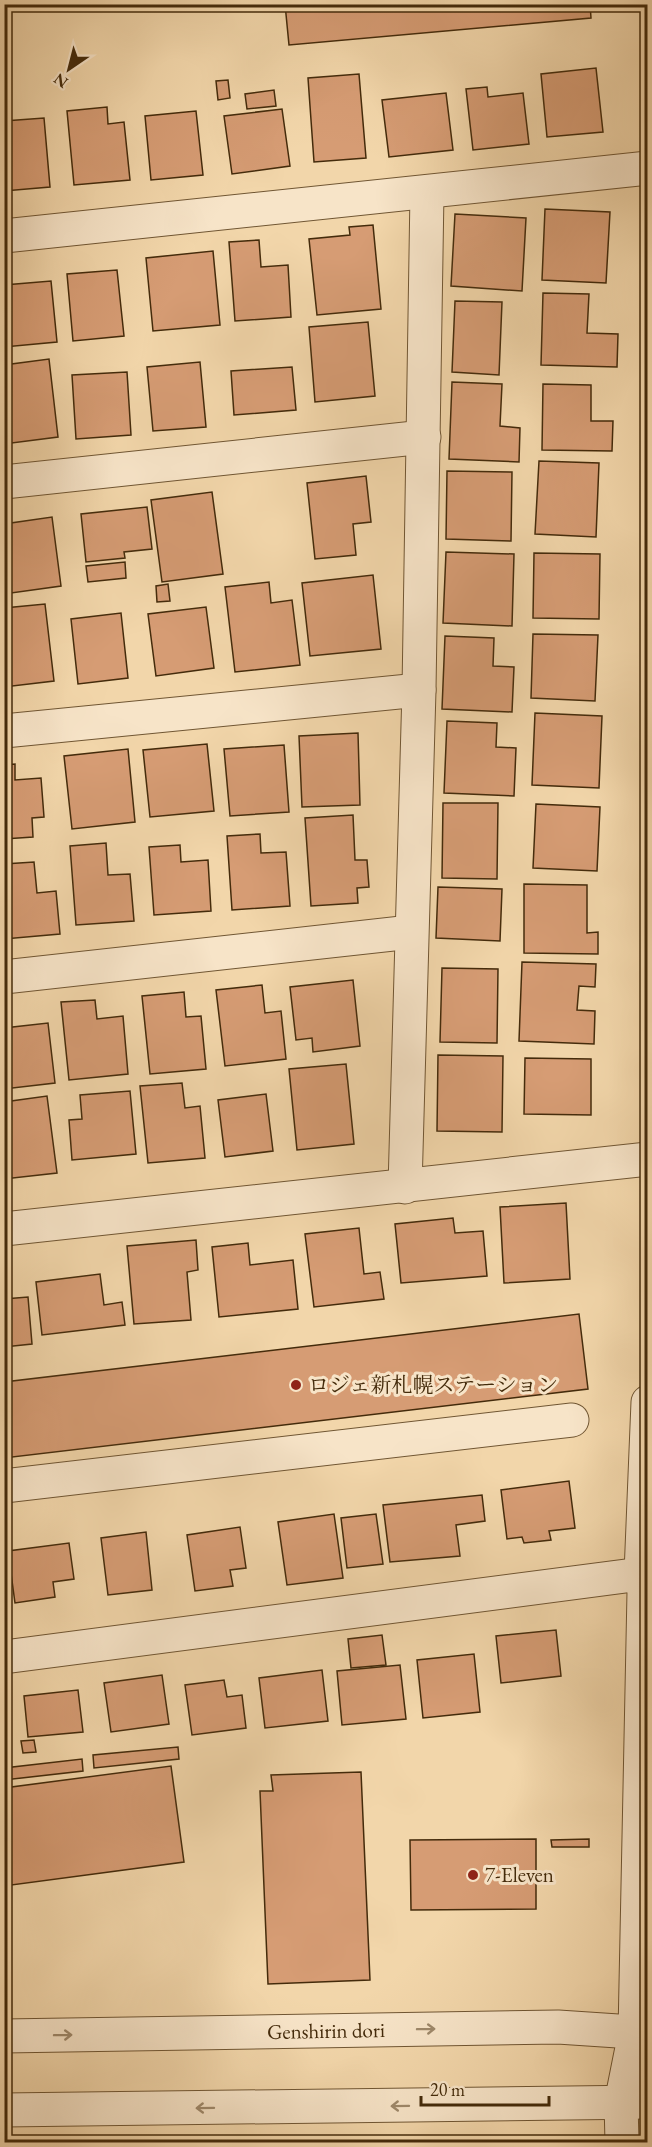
<svg xmlns="http://www.w3.org/2000/svg" width="652" height="2147" font-family="'EB Garamond','Noto Serif JP',serif">
<style>
.building{fill:#d69c74;stroke:#442b0b;stroke-width:1.5}
.lines{fill:none;stroke-linecap:round;stroke-linejoin:round}
.minor-casing{stroke:#705633;stroke-width:35}
.minor{stroke:#f7e4c8;stroke-width:33}
.oneway{stroke:#9e886a}
.poi-dot{fill:#8f2418;stroke:#f7e4c8;stroke-width:2}
.labels{text-anchor:middle;stroke-width:6;stroke-linejoin:round;paint-order:stroke}
.poi-label{font-size:21px;fill:#442b0b;stroke:#f7e4c8;text-anchor:start}
.street-label{font-size:21px;fill:#442b0b;stroke:#f7e4c8}
</style>
<rect width="100%" height="100%" fill="#f2d6aa"/>
<filter id="stains"><feTurbulence type="fractalNoise" baseFrequency=".00333" numOctaves="4"/><feColorMatrix values="0 0 0 0 .2 0 0 0 0 .09 0 0 0 0 .02 0 0 0 .5 -.17"/></filter>
<radialGradient id="worn" r=".72"><stop offset=".6" stop-color="#630" stop-opacity="0"/><stop offset="1" stop-color="#630" stop-opacity=".3"/></radialGradient>
<g class="building">
<path d="M285,4H590L591,18L289,45Z"/>
<path d="M596,68L603,132L547,137L541,74Z"/>
<path d="M359,74L366,158L314,162L308,78Z"/>
<path d="M228,80L230,98L218,100L216,81Z"/>
<path d="M487,87L488,97L523,93L529,144L473,150L466,89Z"/>
<path d="M274,90L276,106L247,109L245,94Z"/>
<path d="M446,93L453,150L389,157L382,100Z"/>
<path d="M107,107L108,124L124,122L130,180L74,185L67,111Z"/>
<path d="M282,109L290,166L232,174L224,116Z"/>
<path d="M196,111L203,175L151,180L145,116Z"/>
<path d="M44,118L50,187L4,191V121Z"/>
<path d="M545,209L610,212L606,283L542,280Z"/>
<path d="M455,214L526,218L522,291L451,286Z"/>
<path d="M373,225L381,309L317,315L309,239L350,235L349,227Z"/>
<path d="M259,240L261,267L288,265L291,317L235,321L229,242Z"/>
<path d="M213,251L220,325L153,331L146,258Z"/>
<path d="M117,270L124,336L73,341L67,274Z"/>
<path d="M51,281L57,342L4,347V285Z"/>
<path d="M543,293L589,294L587,333L618,334L617,367L541,365Z"/>
<path d="M455,301L502,302L499,375L452,372Z"/>
<path d="M368,322L375,396L315,402L309,327Z"/>
<path d="M49,359L58,437L4,444V365Z"/>
<path d="M200,362L206,427L153,431L147,367Z"/>
<path d="M292,367L296,410L234,415L231,371Z"/>
<path d="M127,372L131,435L76,439L72,375Z"/>
<path d="M452,382L502,384L500,426L520,428L519,462L449,459Z"/>
<path d="M543,384L591,385V421H613L612,451L542,450Z"/>
<path d="M539,461L599,463L596,537L535,534Z"/>
<path d="M447,471L512,472L511,541L446,539Z"/>
<path d="M366,476L371,522L353,524L356,555L315,559L307,483Z"/>
<path d="M212,492L223,574L162,582L151,500Z"/>
<path d="M147,507L152,549L124,552L125,558L86,562L81,514Z"/>
<path d="M52,517L61,586L4,594V524Z"/>
<path d="M446,552L514,554L512,626L443,623Z"/>
<path d="M534,553L600,554L599,619L533,618Z"/>
<path d="M125,562L126,578L88,582L86,566Z"/>
<path d="M373,575L381,649L310,656L302,583Z"/>
<path d="M269,582L271,603L292,600L300,665L235,672L225,587Z"/>
<path d="M168,584L170,601L157,602L156,586Z"/>
<path d="M45,604L54,681L4,687V608Z"/>
<path d="M206,607L214,668L156,676L148,614Z"/>
<path d="M121,613L128,678L78,684L71,619Z"/>
<path d="M533,634L598,635L595,701L531,698Z"/>
<path d="M445,636L494,638L493,666L514,667L512,712L442,709Z"/>
<path d="M535,713L602,716L599,788L532,785Z"/>
<path d="M447,721L497,723L496,747L516,748L514,796L444,793Z"/>
<path d="M358,733L360,805L302,807L299,736Z"/>
<path d="M207,744L214,811L150,817L143,750Z"/>
<path d="M284,745L289,812L230,816L224,749Z"/>
<path d="M128,749L135,822L72,829L64,756Z"/>
<path d="M15,764V780L41,778L44,817L32,818L33,837L4,839V765Z"/>
<path d="M443,803H498L497,879L442,878Z"/>
<path d="M536,804L600,807L597,871L533,868Z"/>
<path d="M353,815L355,860H367L369,887L357,888L358,903L311,906L305,818Z"/>
<path d="M260,834L261,853L286,852L290,906L232,910L227,836Z"/>
<path d="M106,843L108,875L130,874L134,921L76,925L70,846Z"/>
<path d="M180,845L181,862L208,860L211,911L154,915L149,847Z"/>
<path d="M34,862L37,893L56,891L60,934L4,939V864Z"/>
<path d="M524,884L587,885V933L598,932V954L524,953Z"/>
<path d="M438,887L502,889L500,941L436,938Z"/>
<path d="M522,962L596,964L595,987L579,986L577,1010L595,1011L594,1044L519,1041Z"/>
<path d="M442,968L498,969L497,1043L440,1042Z"/>
<path d="M353,980L360,1046L313,1052L312,1038L296,1040L290,987Z"/>
<path d="M262,985L265,1013L281,1011L286,1059L225,1066L216,990Z"/>
<path d="M184,992L186,1017L201,1016L206,1069L150,1074L142,996Z"/>
<path d="M95,1000L97,1019L123,1016L128,1074L69,1080L61,1002Z"/>
<path d="M48,1023L55,1083L4,1089V1028Z"/>
<path d="M438,1055L503,1056L502,1132L437,1131Z"/>
<path d="M525,1058L591,1059V1115L524,1114Z"/>
<path d="M346,1064L354,1144L297,1150L289,1069Z"/>
<path d="M182,1083L185,1108L200,1106L205,1158L148,1163L140,1086Z"/>
<path d="M130,1091L136,1154L72,1160L69,1120L82,1119L80,1095Z"/>
<path d="M266,1094L273,1151L225,1157L218,1100Z"/>
<path d="M47,1096L57,1173L4,1179V1102Z"/>
<path d="M566,1203L570,1279L504,1283L500,1207Z"/>
<path d="M453,1218L455,1233L483,1231L487,1276L401,1283L395,1224Z"/>
<path d="M359,1228L364,1274L380,1272L384,1299L314,1307L305,1234Z"/>
<path d="M196,1240L198,1270L187,1272L191,1320L134,1324L127,1246Z"/>
<path d="M248,1243L250,1265L293,1260L298,1309L219,1317L212,1247Z"/>
<path d="M100,1274L104,1305L122,1302L125,1325L42,1335L36,1282Z"/>
<path d="M28,1297L32,1344L4,1347V1299Z"/>
<path d="M579,1314L588,1389L4,1458V1382Z"/>
<path d="M569,1481L575,1528L549,1531L551,1540L524,1543L522,1537L507,1539L501,1490Z"/>
<path d="M482,1495L485,1521L456,1525L460,1556L390,1562L383,1505Z"/>
<path d="M334,1514L343,1578L287,1585L278,1522Z"/>
<path d="M376,1514L383,1564L347,1568L341,1518Z"/>
<path d="M240,1527L246,1568L230,1570L233,1586L195,1591L187,1535Z"/>
<path d="M146,1532L152,1590L108,1595L101,1538Z"/>
<path d="M69,1543L74,1579L53,1582L55,1597L15,1603L8,1551Z"/>
<path d="M556,1630L561,1676L501,1683L496,1636Z"/>
<path d="M382,1635L386,1665L351,1668L348,1639Z"/>
<path d="M474,1654L480,1712L423,1718L417,1660Z"/>
<path d="M400,1665L406,1719L342,1725L337,1671Z"/>
<path d="M322,1670L328,1721L265,1728L259,1678Z"/>
<path d="M162,1675L169,1724L111,1732L104,1683Z"/>
<path d="M224,1680L227,1697L242,1695L246,1728L192,1735L185,1685Z"/>
<path d="M78,1690L83,1732L28,1737L24,1696Z"/>
<path d="M34,1740L36,1752L23,1753L21,1741Z"/>
<path d="M178,1747L179,1759L94,1768L93,1755Z"/>
<path d="M82,1759L83,1771L4,1780V1768Z"/>
<path d="M171,1766L184,1862L4,1886V1788Z"/>
<path d="M361,1772L370,1980L268,1984L260,1791H273L271,1775Z"/>
<path d="M536,1839V1909L411,1910L410,1840Z"/>
<path d="M589,1839V1847H552L551,1840Z"/>
</g>
<g class="lines">
<defs>
<g id="minor">
<path d="M4,236L648,168"/>
<path d="M4,482L424,437"/>
<path d="M4,731L419,690"/>
<path d="M4,977L411,932"/>
<path d="M405,1187L419,690L427,192"/>
<path d="M4,1229L648,1159"/>
<path d="M4,1486L572,1420"/>
<path d="M4,1657L641,1574"/>
<path d="M4,2036L558,2027L648,2033"/>
<path d="M4,2110L648,2102"/>
<path d="M622,2142L621,2103L635,2033L644,1592L641,1574L648,1402"/>
</g>
</defs>
<use href="#minor" class="minor-casing"/>
<use href="#minor" class="minor"/>
</g>
<defs><path id="oneway-shaft" d="M-6 0H5M1.5-3L5.5 0L1.5 3" fill="none" stroke-width="1.6" stroke-linecap="round" stroke-linejoin="round" transform="scale(1.5)"/></defs>
<g class="oneway">
<use href="#oneway-shaft" transform="translate(426 2029) rotate(-1)"/>
<use href="#oneway-shaft" transform="translate(63 2035) rotate(-1)"/>
<use href="#oneway-shaft" transform="translate(400 2106) rotate(179)"/>
<use href="#oneway-shaft" transform="translate(205 2108) rotate(179)"/>
</g>
<g class="poi-dot">
<circle cx="296" cy="1385" r="6"/>
<circle cx="473" cy="1875" r="6"/>
</g>
<g class="labels">
<g class="poi-label">
<text x="308" y="1392">ロジェ新札幌ステーション</text>
<text x="485" y="1882">7-Eleven</text>
</g>
<g class="street-label">
<text transform="translate(326 2031) rotate(-1)" y="7">Genshirin dori</text>
</g>
</g>
<rect width="652" height="2147" fill="none" stroke="#f2d6aa" stroke-width="24"/>
<rect x="6" y="6" width="640" height="2135" fill="none" stroke="#442b0b" stroke-width="3"/>
<rect x="12" y="12" width="628" height="2123" fill="none" stroke="#442b0b" stroke-width="1.5"/>
<g transform="translate(69 69) rotate(215)" stroke="#f7e4c8" stroke-width="4.5" paint-order="stroke">
<path d="M0-4.5L10 22L0 15L-10 22Z" fill="#442b0b"/>
<text y="-9" font-size="16" font-weight="bold" text-anchor="middle" fill="#442b0b">N</text>
</g>
<path d="M421 2096v9h128v-9" fill="none" stroke="#442b0b" stroke-width="3"/>
<text x="430" y="2096" font-size="18" fill="#442b0b" stroke="#f7e4c8" stroke-width="4.5" paint-order="stroke">20 m</text>
<rect width="100%" height="100%" filter="url(#stains)"/>
<rect width="100%" height="100%" fill="url(#worn)"/>
</svg>
